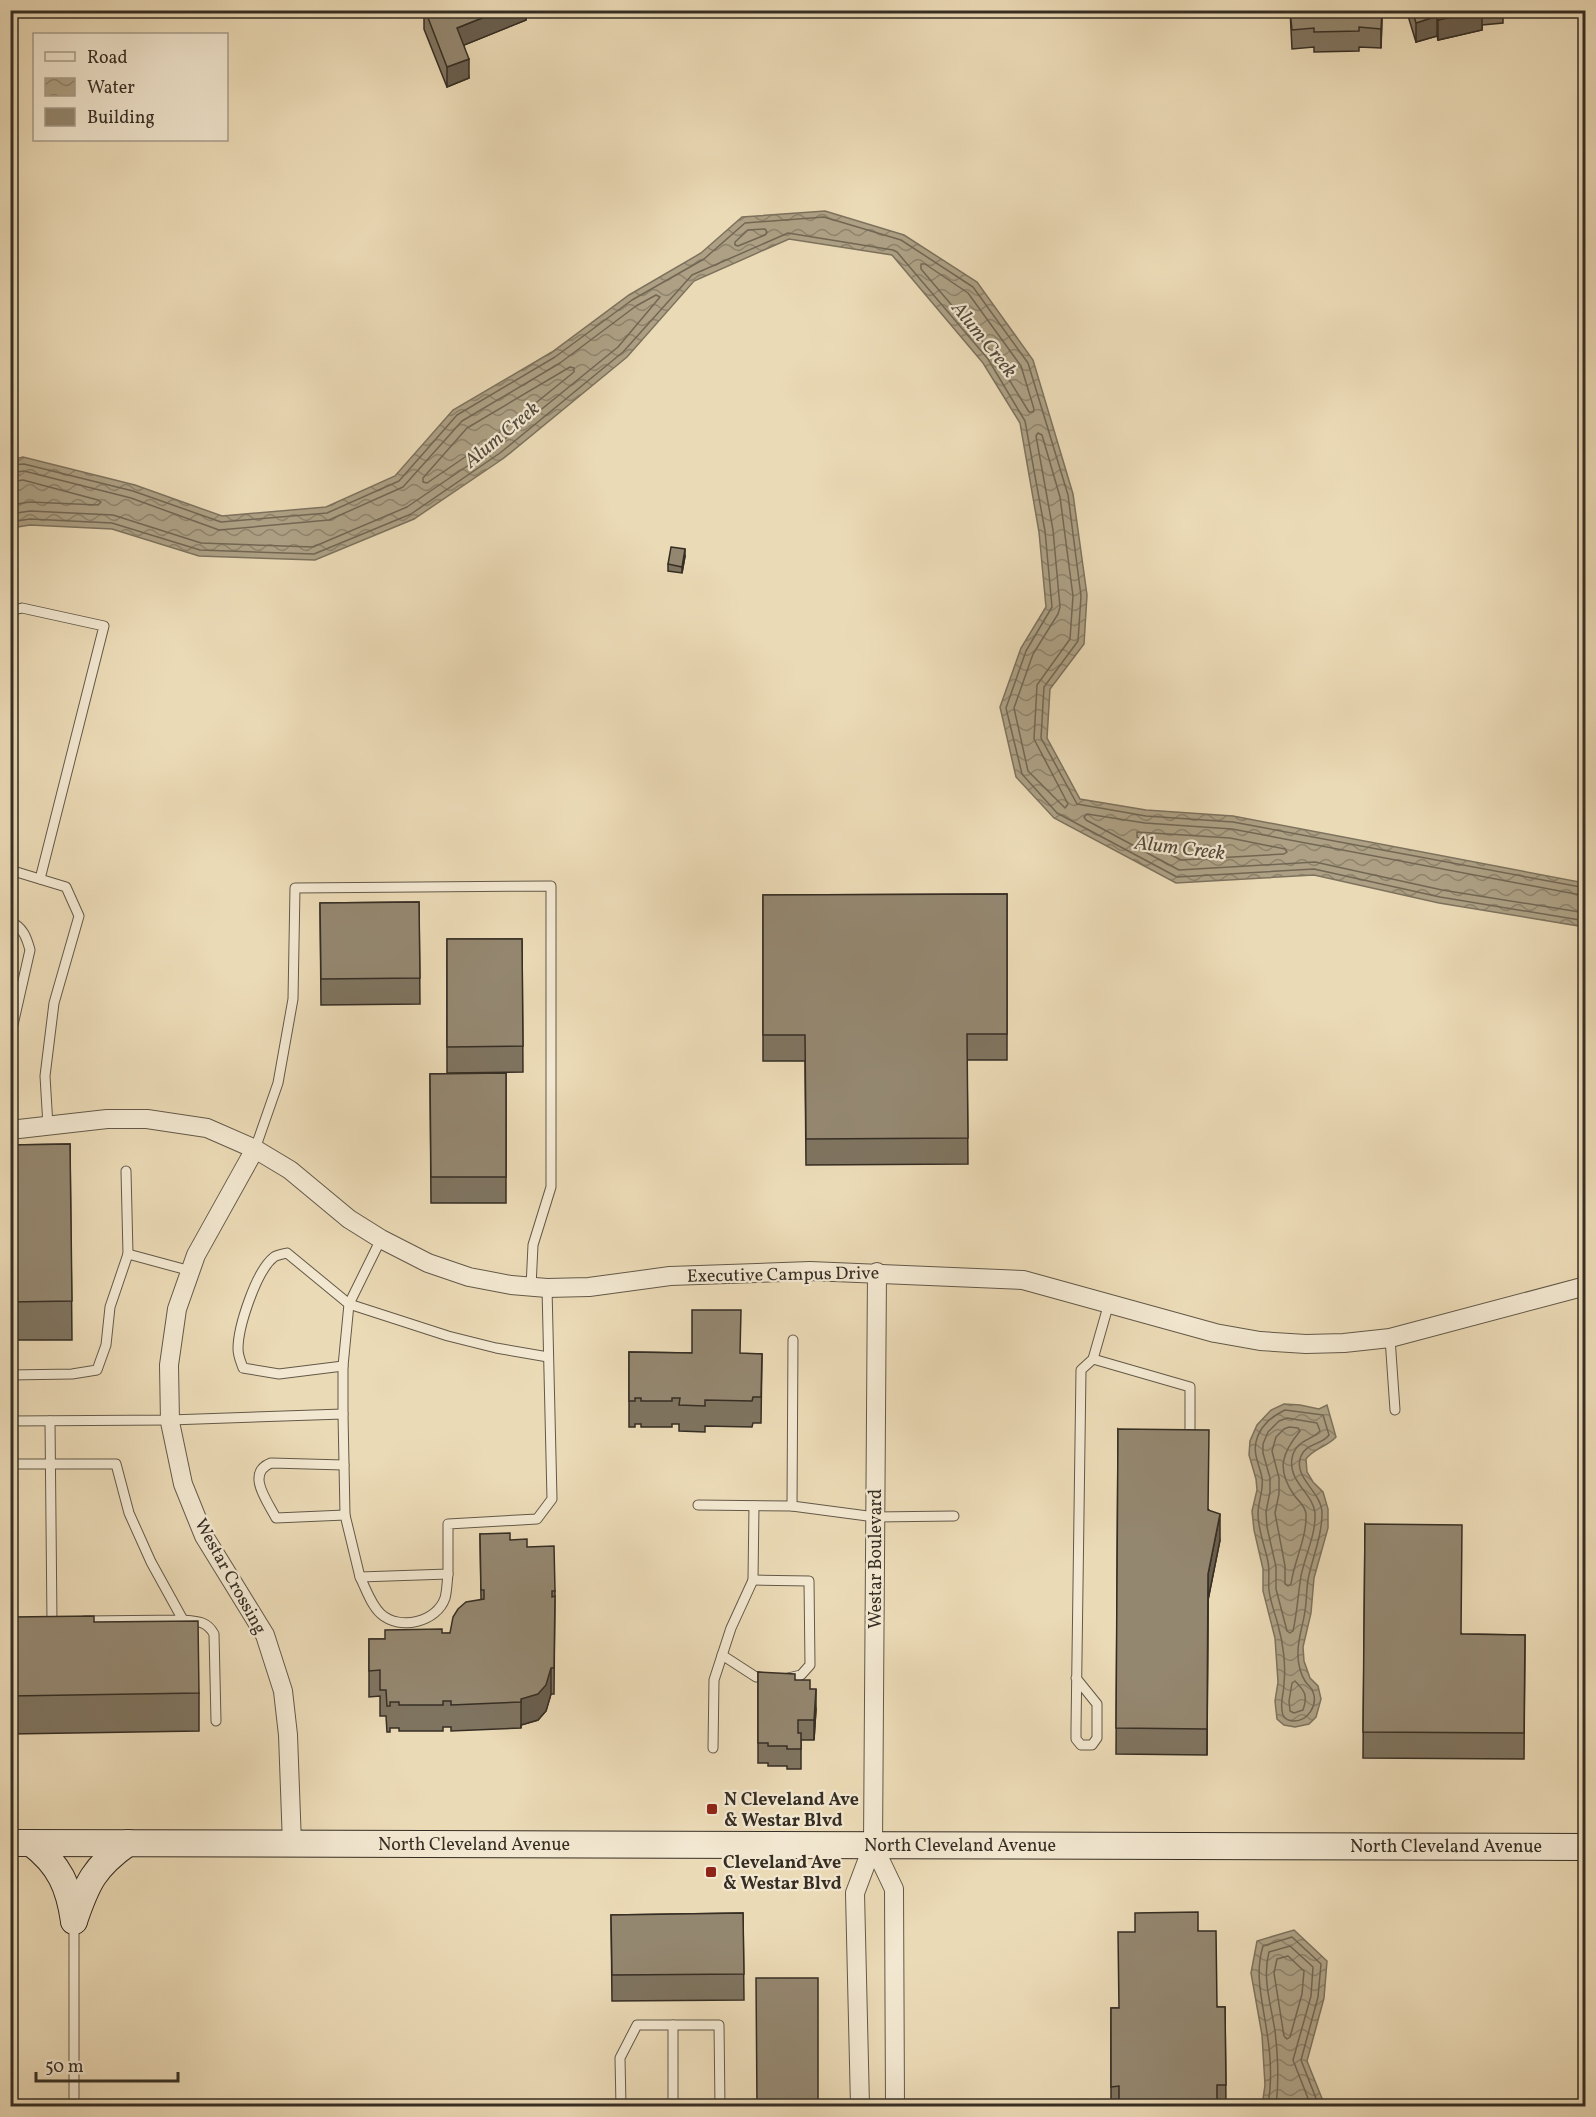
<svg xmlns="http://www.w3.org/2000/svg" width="1596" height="2117" font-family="Vollkorn,serif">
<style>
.water{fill:url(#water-waves);stroke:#7d725e;stroke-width:1.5}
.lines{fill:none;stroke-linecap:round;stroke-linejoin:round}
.shore{stroke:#726754;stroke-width:1.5}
.lane-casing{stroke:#635948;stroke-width:11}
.street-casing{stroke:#635948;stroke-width:20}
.secondary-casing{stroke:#362e24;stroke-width:28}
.lane{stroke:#f2e7d0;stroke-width:9}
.street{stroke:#f2e7d0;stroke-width:18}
.secondary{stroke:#f2e7d0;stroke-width:26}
.wall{fill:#7f7460;stroke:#362e24;stroke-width:1.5}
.shaded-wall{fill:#685e4e;stroke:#362e24;stroke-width:1.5}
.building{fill:#948770;stroke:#362e24;stroke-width:1.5}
.poi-dot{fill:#8f2418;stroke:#f2e7d0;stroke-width:2}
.labels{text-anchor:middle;stroke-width:4.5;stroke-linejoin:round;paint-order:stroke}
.street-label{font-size:18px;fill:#362e24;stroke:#f2e7d0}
.poi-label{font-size:18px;font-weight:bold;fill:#362e24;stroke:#f2e7d0;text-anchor:start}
.water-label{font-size:20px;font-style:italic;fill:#544a3c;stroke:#f2e7d0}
</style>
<defs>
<pattern id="water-waves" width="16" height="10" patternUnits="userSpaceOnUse" patternTransform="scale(1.5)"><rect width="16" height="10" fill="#ada084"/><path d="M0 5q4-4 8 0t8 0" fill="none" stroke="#8e836c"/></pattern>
</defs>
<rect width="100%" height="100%" fill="#ebdab6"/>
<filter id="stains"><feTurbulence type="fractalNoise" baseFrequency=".00333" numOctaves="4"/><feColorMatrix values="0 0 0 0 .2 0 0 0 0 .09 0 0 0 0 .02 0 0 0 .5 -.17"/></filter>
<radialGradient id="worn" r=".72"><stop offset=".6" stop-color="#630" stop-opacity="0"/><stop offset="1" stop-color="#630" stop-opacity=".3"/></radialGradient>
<g class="water">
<path d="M825,211L904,235L977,282L1033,360L1073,494L1087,595L1084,644L1050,689L1047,738L1080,799L1146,810L1233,816L1585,883V927L1439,903L1314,875L1176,883L1054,818L1016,777L1000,707L1021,648L1046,607L1039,532L1020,423L983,363L892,255L789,239L694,281L627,357L504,458L414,519L315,560L199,556L112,529L30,525L11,528V460L23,457L135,485L222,516L326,507L395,476L453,410L552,352L629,295L701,253L742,217Z"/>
<path d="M1284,1404L1300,1405L1319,1409L1327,1405L1336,1437C1327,1447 1314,1448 1306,1459L1307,1472L1313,1482L1323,1492L1328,1509V1528L1314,1578L1311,1613L1303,1647L1304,1661L1310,1678L1318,1686L1321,1699L1316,1717L1309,1724L1295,1727L1284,1725L1277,1719L1275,1701L1278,1682L1275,1638L1263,1591V1569L1254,1530L1252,1511L1257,1490L1256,1479L1249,1455L1250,1441L1257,1425L1271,1410Z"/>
<path d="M1294,1930L1327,1961L1324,1998L1307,2061L1325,2106H1262L1265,2085L1262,2035L1251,1973L1257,1941Z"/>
</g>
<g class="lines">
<g class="shore">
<path d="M765,229L767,232L765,235L738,246L735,245V242L748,230Z"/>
<path d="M921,264H925L968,293L1021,366L1034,409L1033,412H1029L994,355L921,269Z"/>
<path d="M570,367L574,368V372L490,440L427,483L423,482V478L467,428Z"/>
<path d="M1038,433L1042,435L1060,497L1073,596L1070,639L1037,685L1034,739L1068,804L1065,808L1028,771L1014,708L1033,654L1058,614L1060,607L1053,530L1036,436Z"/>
<path d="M10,465L24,464L133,491L221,522L327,513L399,481L457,415L555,357L632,300L704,259L745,223L824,217L901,240L973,287L1028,363L1068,495L1081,596L1078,641L1044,687L1041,738L1077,804L1146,816L1233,822L1586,888"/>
<path d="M10,473L24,471L131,498L219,530L329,520L403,487L462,421L560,363L636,306L656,295L660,297L618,347L495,447L407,507L313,547L201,543L113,515L30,511L10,514"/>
<path d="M10,482L23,480L98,500L101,502L98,505L30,502L10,505"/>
<path d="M10,522L30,519L112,523L200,550L314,554L411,514L500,453L623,352L692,275L788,233L893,250L897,252L988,359L1025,421L1045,531L1052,607L1026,651L1006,708L1022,774L1057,813L1177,877L1314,869L1440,897L1586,921"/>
<path d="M1137,832L1230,838L1285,849L1287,852L1284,854L1181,860L1137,837Z"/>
<path d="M1586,896L1232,829L1145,823L1087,814L1084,817L1086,820L1179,870L1315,862L1442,890L1586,913"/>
<path d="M1285,1410L1323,1415L1329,1435C1322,1445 1306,1443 1301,1456C1292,1477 1322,1492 1322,1513C1322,1534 1314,1554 1309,1575C1306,1587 1307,1599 1305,1611C1303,1626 1297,1640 1298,1656C1298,1664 1301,1675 1305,1681C1308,1686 1312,1687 1313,1692C1318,1705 1308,1721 1294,1721C1290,1721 1285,1719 1283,1715C1279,1704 1284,1694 1284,1683C1286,1665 1283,1642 1278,1625C1275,1613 1270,1601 1269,1590C1268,1581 1270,1572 1268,1562C1265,1546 1258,1530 1258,1514C1258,1501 1264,1490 1262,1478C1260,1466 1253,1455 1256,1442C1259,1427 1272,1416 1285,1410Z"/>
<path d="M1287,1418L1317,1423L1320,1431C1312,1440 1298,1440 1293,1454C1285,1481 1313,1492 1315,1513C1316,1535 1305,1555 1301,1576C1298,1595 1297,1613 1293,1631L1290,1633L1287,1631L1276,1589V1567L1267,1527L1266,1512L1270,1492V1478L1263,1453V1444L1268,1432L1279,1421Z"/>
<path d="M1289,1427L1298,1428L1300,1431C1282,1453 1276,1469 1294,1495C1299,1502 1305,1505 1306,1514C1307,1538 1294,1561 1291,1584L1288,1586L1285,1584V1566L1275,1513L1279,1494V1478L1272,1451L1276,1437L1284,1429Z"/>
<path d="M1295,1681C1305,1691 1308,1696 1303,1710L1294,1713L1290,1711L1289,1701L1292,1683Z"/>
<path d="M1288,1956L1304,1971L1302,1994L1290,2037L1287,2039L1284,2036L1274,1973L1277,1959Z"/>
<path d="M1268,2106C1272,2082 1271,2057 1267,2033C1263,2003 1254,1975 1263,1946L1292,1937L1321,1964L1318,1997L1301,2060L1319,2106"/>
<path d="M1276,2106C1279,2082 1278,2056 1275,2031C1271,2005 1262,1978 1269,1952L1290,1946L1313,1967L1311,1996L1293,2060L1311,2106"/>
</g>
<defs>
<g id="lane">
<path d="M10,611L22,608L104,626L40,879"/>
<path d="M10,870L66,887L79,916L54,1003L45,1076L48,1126"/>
<path d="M10,922C23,926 27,939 30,950L10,1038"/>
<path d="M255,1149L278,1083L293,999L295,888L551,886V1187L533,1245L531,1287"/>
<path d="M126,1171L128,1254"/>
<path d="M1390,1338L1395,1410"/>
<path d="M1093,1359L1190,1387V1436"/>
<path d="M343,1366L279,1374L243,1368C241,1362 238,1356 238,1349C238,1327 256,1271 274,1257C277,1255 283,1254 287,1253L349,1304L448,1336L496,1348L548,1357"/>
<path d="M10,1375L72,1374L97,1370L106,1345L110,1307L128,1254L191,1271"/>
<path d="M343,1414V1366L349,1304L381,1239"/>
<path d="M10,1421L170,1420L343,1414L345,1515L360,1577L448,1574V1524L537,1519L552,1499L547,1288"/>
<path d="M50,1421L52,1622"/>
<path d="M10,1464H116L129,1513L151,1562L183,1620L84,1621"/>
<path d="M344,1465L271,1463C245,1473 268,1502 276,1518L345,1515"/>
<path d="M698,1505L792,1506L875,1517L954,1516"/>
<path d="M792,1506L793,1340"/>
<path d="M360,1577C366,1589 371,1605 381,1614C400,1631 437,1622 445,1598C447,1591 447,1582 448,1574"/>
<path d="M753,1580L809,1581L810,1665L801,1675L784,1679"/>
<path d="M183,1620C197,1621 207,1621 214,1634L216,1721"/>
<path d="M722,1655L756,1677"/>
<path d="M1076,1678L1097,1704V1738L1092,1745H1081L1076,1739V1729L1081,1370L1093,1359L1109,1303"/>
<path d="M713,1748L714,1680L731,1628L753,1580L754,1506"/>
<path d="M673,2025V2106"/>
<path d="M74,2106V1923"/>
<path d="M621,2106L620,2058L637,2025H719L720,2106"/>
</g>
<g id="street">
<path d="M10,1130L107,1119H147L207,1128L255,1149L290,1170L349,1219L381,1239L428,1263L469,1277L511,1285L547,1288L589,1287L670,1276L810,1271L1023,1280L1215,1333L1260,1341L1306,1344L1344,1343L1390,1338L1586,1286"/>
<path d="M255,1149L196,1255L177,1309L169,1365L170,1422L183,1484L204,1536L265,1635L283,1691L288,1735L292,1844"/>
<path d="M873,1845L894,1889L895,2106"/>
<path d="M860,2106L855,1893L873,1845L877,1272"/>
</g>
<g id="secondary">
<path d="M10,1843L1586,1847"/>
<path d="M31,1843C60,1865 69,1887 74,1921"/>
<path d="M74,1921C87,1883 94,1867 128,1843"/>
</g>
</defs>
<use href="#lane" class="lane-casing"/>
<use href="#street" class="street-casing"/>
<use href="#secondary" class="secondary-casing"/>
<use href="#lane" class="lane"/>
<use href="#street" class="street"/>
<use href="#secondary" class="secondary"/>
</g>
<g class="wall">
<path d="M424,10H526V20L464,45L469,78L447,87L424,29Z"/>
<path d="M1290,10H1382L1381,48L1359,47V51L1314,52V47L1292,49Z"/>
<path d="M1408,10H1503V23L1482,25V30L1438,40L1437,36L1416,42L1408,16Z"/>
<path d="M685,556L682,573L668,571V564Z"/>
<path d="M1007,894V1060H967L968,1164L806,1165L805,1061H763V895Z"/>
<path d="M419,902L420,1004L321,1005L320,903Z"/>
<path d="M447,939H522L523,1072L447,1073Z"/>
<path d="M506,1073V1203H431L430,1074Z"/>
<path d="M70,1144L72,1340H10V1145Z"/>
<path d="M629,1352L762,1354L761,1423H753L752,1427L705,1426V1432L679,1431V1424H672V1427H641V1424H635V1427H629Z"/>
<path d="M1118,1429L1209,1510L1220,1540L1208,1600L1207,1755L1116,1754Z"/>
<path d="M1365,1524L1462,1634L1525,1635L1524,1759L1363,1758Z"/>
<path d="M480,1534L510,1540L527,1547L555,1591L554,1694H551L546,1711L538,1720L521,1725V1728L451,1731V1727H443V1731H399V1728H390V1732H387L386,1716H380V1696L369,1697V1639H385L450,1633L481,1600Z"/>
<path d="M94,1622L199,1693V1731L10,1734V1624Z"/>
<path d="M758,1672L795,1680L810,1689L816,1709L814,1740H801V1769H787V1766H768V1763H758Z"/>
<path d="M743,1913L744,2000L612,2001L611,1915Z"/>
<path d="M1198,1931L1217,2007H1225L1226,2106H1111V2008H1119Z"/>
</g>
<g class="shaded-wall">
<path d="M502,10H526V20L457,48V28Z"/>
<path d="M1382,10V21L1381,48V29Z"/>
<path d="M1482,10V30L1438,40V20Z"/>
<path d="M1437,16V36L1416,42V23Z"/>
<path d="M469,59V78L447,87V67Z"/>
<path d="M685,549V556L682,573V567Z"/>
<path d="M1220,1514V1540L1208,1600L1207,1755L1208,1574Z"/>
<path d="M551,1668V1694L546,1711L538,1720L521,1725V1728V1699Z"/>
<path d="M816,1689V1709L814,1740V1720Z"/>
</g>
<g class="building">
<path d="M425,10H502L457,28L469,59L447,67Z"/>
<path d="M1290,10H1382L1381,29L1359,27V31L1314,32V28L1292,30Z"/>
<path d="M1412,10H1480L1438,20L1437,16L1416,23Z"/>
<path d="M671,547L685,549L682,567L668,564Z"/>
<path d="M1007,894V1034H967L968,1138L806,1139L805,1035H763V895Z"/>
<path d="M419,902L420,978L321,979L320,903Z"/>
<path d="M447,939H522L523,1046L447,1047Z"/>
<path d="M506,1073V1177H431L430,1074Z"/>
<path d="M70,1144L72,1301L10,1302V1145Z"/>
<path d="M692,1310H741L740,1353L762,1354L761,1397H753L752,1401L705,1400V1406L679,1405L680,1398H672V1401H641V1398H635V1401H629V1352L692,1353Z"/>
<path d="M1118,1429L1209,1430L1208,1510L1220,1514L1208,1574L1207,1729L1116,1728Z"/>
<path d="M1365,1524L1462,1525L1461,1634L1525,1635L1524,1733L1363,1732Z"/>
<path d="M510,1533V1540L527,1539V1547L554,1546L555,1591H552V1597L555,1596L554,1668H551L546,1685L538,1694L521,1699V1702L451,1705V1701H443V1705H399V1702H390V1706H387L386,1690H380V1670L369,1671V1639H385V1630L442,1629V1633H450L453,1617L458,1609L466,1602L484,1599V1590H481L480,1534Z"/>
<path d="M94,1616V1622L198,1621L199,1693L10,1696V1624L12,1623V1617Z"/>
<path d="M758,1672L795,1674V1680H810V1689H816L814,1720H798V1733H801V1749H787V1746H768V1743H758Z"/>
<path d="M1198,1912V1931H1216L1217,2007H1225L1226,2085H1217V2106H1119V2086L1111,2087V2008H1119L1118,1932H1135V1913Z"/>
<path d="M743,1913L744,1974L612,1975L611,1915Z"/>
<path d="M756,1978H818V2106H757Z"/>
</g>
<g class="poi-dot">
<rect x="706" y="1803" width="12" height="12" rx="3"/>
<rect x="705" y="1866" width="12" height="12" rx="3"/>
</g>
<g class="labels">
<g class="street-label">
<text transform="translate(783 1274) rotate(-1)" y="6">Executive Campus Drive</text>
<text transform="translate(875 1559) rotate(-90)" y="6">Westar Boulevard</text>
<text transform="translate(231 1576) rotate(61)" y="6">Westar Crossing</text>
<text x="474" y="1850">North Cleveland Avenue</text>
<text x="960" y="1851">North Cleveland Avenue</text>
<text x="1446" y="1852">North Cleveland Avenue</text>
</g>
<g class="poi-label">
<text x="724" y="1805">N Cleveland Ave<tspan x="724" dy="21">&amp; Westar Blvd</tspan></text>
<text x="723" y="1868">Cleveland Ave<tspan x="723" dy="21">&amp; Westar Blvd</tspan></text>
</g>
<g class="water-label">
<text transform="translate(985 339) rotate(51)" y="7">Alum Creek</text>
<text transform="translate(501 434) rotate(-40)" y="7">Alum Creek</text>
<text transform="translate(1180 847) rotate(7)" y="7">Alum Creek</text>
</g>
</g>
<rect width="1596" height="2117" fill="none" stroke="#ebdab6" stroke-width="36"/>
<rect x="12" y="12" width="1572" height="2093" fill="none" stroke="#362e24" stroke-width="3"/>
<rect x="18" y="18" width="1560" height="2081" fill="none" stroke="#362e24" stroke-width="1.5"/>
<rect x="33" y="33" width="195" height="108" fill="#f2e7d0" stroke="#a79d8b" stroke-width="1.5"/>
<rect x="45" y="52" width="30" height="9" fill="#f2e7d0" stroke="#a79d8b" stroke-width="1.5"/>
<text x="87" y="63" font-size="18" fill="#362e24">Road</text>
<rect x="45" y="78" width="30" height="18" fill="url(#water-waves)" stroke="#a79d8b" stroke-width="1.5"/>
<text x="87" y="93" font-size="18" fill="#362e24">Water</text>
<rect x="45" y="108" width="30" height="18" fill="#948770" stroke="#a79d8b" stroke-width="1.5"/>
<text x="87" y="123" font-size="18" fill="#362e24">Building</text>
<path d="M36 2072v9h142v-9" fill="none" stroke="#362e24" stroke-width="3"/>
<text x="45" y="2072" font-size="18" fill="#362e24" stroke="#f2e7d0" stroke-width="4.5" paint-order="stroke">50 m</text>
<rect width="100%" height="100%" filter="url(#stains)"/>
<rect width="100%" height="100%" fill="url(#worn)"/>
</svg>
